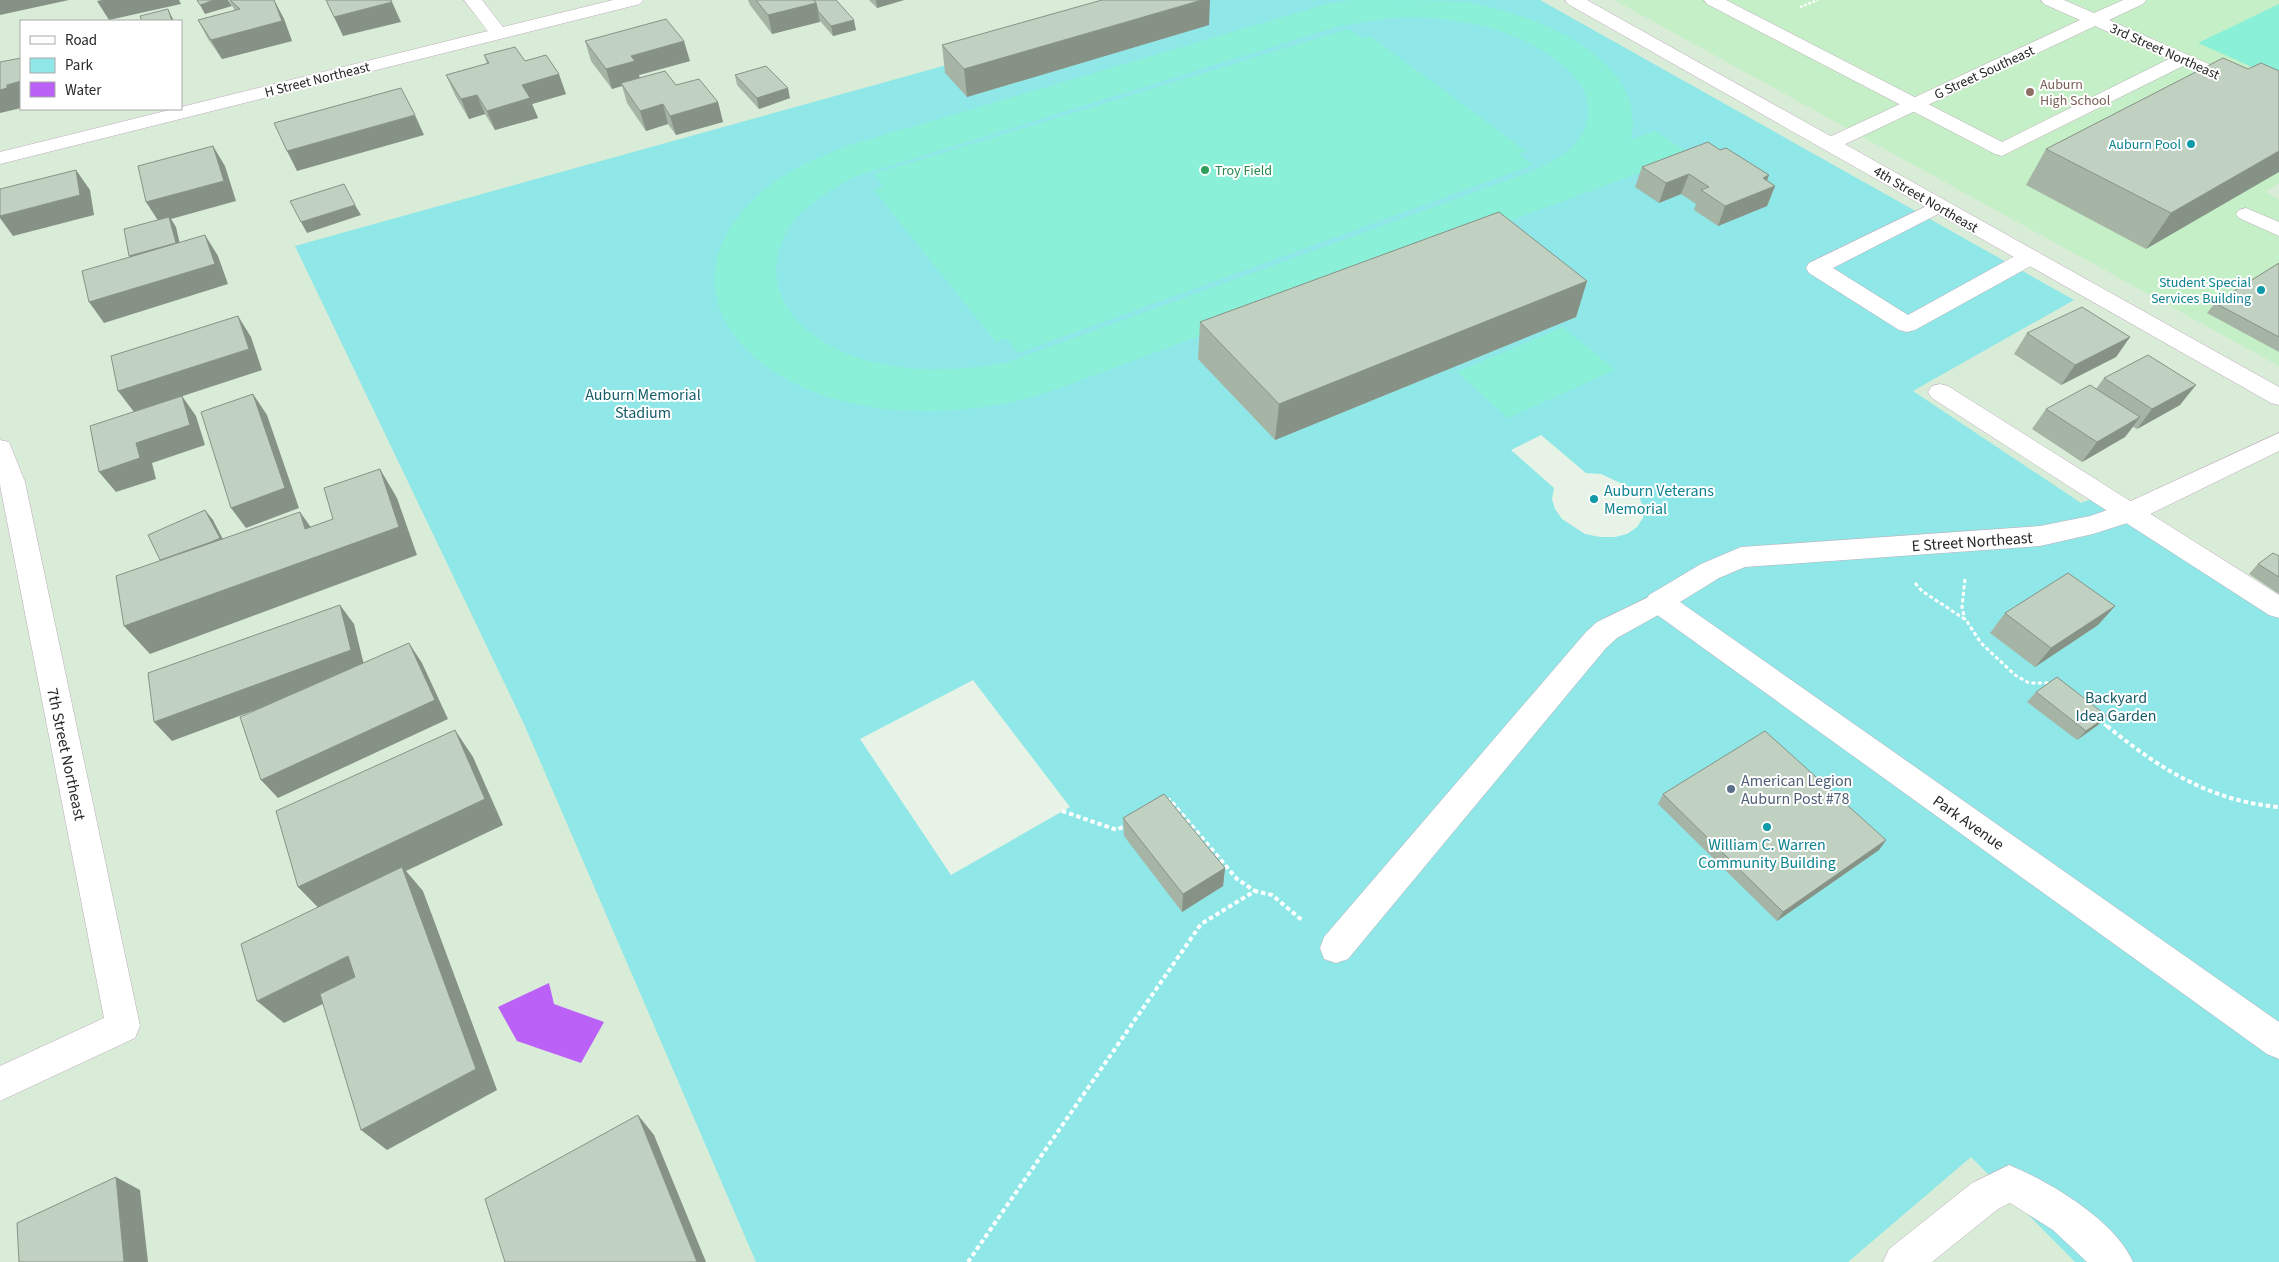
<svg xmlns="http://www.w3.org/2000/svg" width="2279" height="1262" font-family="'Source Sans 3',sans-serif">
<style>
.education{fill:#c5efc6}
.green{fill:#8fe7e7}
.pitch{fill:#8af0d8;fill-rule:evenodd}
.plaza{fill:#e6f3e6}
.water{fill:#bc61f7}
.lines{fill:none;stroke-linecap:round;stroke-linejoin:round}
.service-casing{stroke:#bdacba;stroke-width:1}
.minor-casing{stroke:#bdacba;stroke-width:1}
.tertiary-casing{stroke:#bdacba;stroke-width:1}
.path-far2{stroke:#fff;stroke-width:2.5;stroke-dasharray:2.5 2;stroke-linecap:butt}
.path-far1{stroke:#fff;stroke-width:3;stroke-dasharray:4 2.5;stroke-linecap:butt}
.path{stroke:#fff;stroke-width:4;stroke-dasharray:4.5 3;stroke-linecap:butt}
.service{fill:#fff;fill-rule:evenodd}
.minor{fill:#fff;fill-rule:evenodd}
.tertiary{fill:#fff;fill-rule:evenodd}
.wall{fill:#a6b4a6}
.shaded-wall{fill:#879287}
.building{fill:#c1d1c1;stroke:#879287}
.education-dot{fill:#8d6e63;stroke:#fff;stroke-width:2}
.culture-dot{fill:#0f9aa8;stroke:#fff;stroke-width:2}
.leisure-dot{fill:#2e9e5b;stroke:#fff;stroke-width:2}
.service-dot{fill:#5c6f8a;stroke:#fff;stroke-width:2}
.labels{text-anchor:middle;stroke-width:4;stroke-linejoin:round;paint-order:stroke}
.far-street-label{font-size:14px;fill:#282828;stroke:#fff}
.far-education-label{font-size:14px;fill:#785e54;stroke:#fff;text-anchor:start}
.far-culture-label{font-size:14px;fill:#0d838f;stroke:#fff;text-anchor:end}
.far-leisure-label{font-size:14px;fill:#27864d;stroke:#fff;text-anchor:start}
.park-label{font-size:16px;fill:#145d68;stroke:#fff}
.culture-label{font-size:16px;fill:#0d838f;stroke:#fff;text-anchor:start}
.street-label{font-size:16px;fill:#282828;stroke:#fff}
.service-label{font-size:16px;fill:#4e5e75;stroke:#fff;text-anchor:start}
</style>
<rect width="100%" height="100%" fill="#d9ecd8"/>
<path class="education" d="M1614,0H2279V183L2265,192L2279,199V366Z"/>
<path class="green" d="M1181,0H1540L2074,300L1913,391L2081,503L2102,495L2279,608V1262H2075L1971,1157L1848,1262H756L524,724L295,246Z"/>
<g class="pitch">
<path d="M1351,0C1389,0 1428,0 1465,2C1529,12 1650,57 1631,140L1655,131L1690,154L1054,390C1039,394 1023,400 1007,403C946,415 876,415 817,393C727,359 674,280 753,200C779,174 813,159 847,146L1327,4ZM1417,17C1446,19 1475,22 1503,32C1539,45 1601,77 1586,125C1584,133 1579,141 1572,147C1561,158 1547,164 1533,171L1005,363C956,371 908,374 859,358C801,340 752,289 789,228C804,204 831,190 854,177L1336,27L1388,18Z"/>
<path d="M2279,4V79L2198,43Z"/>
<path d="M1348,29L1362,38L1370,36L1526,151L1519,154L1533,165L1018,353L1006,338L996,342L874,190L884,187L874,174Z"/>
<path d="M1563,327L1615,370L1508,418L1457,372Z"/>
</g>
<g class="plaza">
<path d="M1541,435L1586,473L1601,474L1629,487L1639,496L1643,507V518L1637,527L1627,534L1615,537H1600L1585,534L1562,519L1555,509L1552,499L1554,488L1511,450Z"/>
<path d="M973,680L1070,807L951,875L860,739Z"/>
</g>
<path class="water" d="M549,983L554,1004L604,1022L581,1063L517,1041L498,1007Z"/>
<g class="lines">
<defs>
<g id="service">
<path d="M1704,0H1726L2002,142L2177,55H2189L2192,59L2189,63L2002,156L1995,154L1707,4Z"/>
<path d="M1939,200L1946,202L1949,206L1946,210L1833,268L1908,315L2022,252L2030,251L2038,252L2041,257L2038,262L1915,330L1907,332L1899,330L1809,273L1806,268L1809,263Z"/>
<path d="M2246,208L2279,222V236L2239,218L2236,214L2239,210Z"/>
<path d="M1940,384L1948,386L2279,595V618L2269,615L1932,398L1928,392L1932,386Z"/>
<path d="M0,440L9,442L25,482L21,488L12,491L3,488L0,483Z"/>
<path d="M1659,592L1669,595L1673,602L1669,609L1617,638L1606,648L1348,959L1336,963L1324,959L1320,948L1324,937L1586,632L1597,622Z"/>
<path d="M2009,1165C2049,1181 2116,1221 2133,1262H2087L2053,1230L2010,1203L1998,1209L1932,1262H1883L1889,1249L1972,1183Z"/>
</g>
<g id="minor">
<path d="M464,0H482L503,27L613,0H643L640,4L0,164V152L488,31Z"/>
<path d="M2041,0H2064L2094,13L2123,0H2146L2143,4L2109,20L2279,95V108L2095,26L1837,148L1830,150L1823,148L1820,144L1823,140L2080,20L2044,4Z"/>
<path d="M2279,433V451L2140,519L2093,534L2040,546L1745,567L1719,578L1680,602L2279,1022V1059L2267,1054L1649,609L1645,602L1649,595L1701,564L1741,547L2040,526L2090,516L2122,505Z"/>
<path d="M12,473L21,476L25,482L140,1026L135,1038L0,1101V1066L104,1018L0,485L3,476Z"/>
</g>
<path id="tertiary" d="M1565,0H1587L2279,387V405L2271,403L1568,4Z"/>
</defs>
<use href="#service" class="service-casing"/>
<use href="#minor" class="minor-casing"/>
<use href="#tertiary" class="tertiary-casing"/>
<path class="path-far2" d="M1800,7L1818,0"/>
<g class="path-far1">
<path d="M1965,579L1962,607L1965,620"/>
<path d="M1915,583L1922,591L1966,620L1981,643L2015,675L2029,683H2051"/>
<path d="M2099,720L2109,728"/>
</g>
<g class="path">
<path d="M2107,726C2160,769 2210,801 2279,807"/>
<path d="M1166,802L1170,800L1237,879L1255,891"/>
<path d="M1062,811L1117,830L1126,825"/>
<path d="M968,1262L1201,924L1255,891L1272,895L1303,921"/>
</g>
<use href="#service" class="service"/>
<use href="#minor" class="minor"/>
<use href="#tertiary" class="tertiary"/>
</g>
<g class="wall">
<path d="M229,0H274L284,19L292,41L222,59L208,39L198,20L235,11Z"/>
<path d="M748,0H836L856,30L833,36L820,21L772,34L750,5Z"/>
<path d="M869,0H904L877,8Z"/>
<path d="M1209,25L967,97L945,73L942,45Z"/>
<path d="M585,41L690,61L639,75L640,78L676,85L718,102L723,122L676,135L668,124L646,131L627,103L622,86L612,89L591,61Z"/>
<path d="M484,55L525,61L566,94L532,104L538,118L495,130L485,114L469,119L455,95L446,75L487,64Z"/>
<path d="M2248,69L2279,71L2146,249L2026,185L2046,149Z"/>
<path d="M735,75L790,98L759,109L737,85Z"/>
<path d="M1642,167L1767,180L1775,186L1767,206L1718,226L1694,210L1696,204L1681,194L1659,203L1635,187Z"/>
<path d="M2279,263V352L2207,313L2215,303Z"/>
<path d="M1587,281L1576,317L1275,440L1198,359L1200,322Z"/>
<path d="M2027,333L2130,337L2116,357L2061,385L2014,354Z"/>
<path d="M2104,378L2180,405L2137,429L2133,427L2125,437L2082,462L2032,429L2046,409L2096,389Z"/>
<path d="M2279,556V594L2249,574L2258,564Z"/>
<path d="M2115,606L2098,625L2035,667L1990,633L2005,613Z"/>
<path d="M2036,692L2098,725L2077,740L2027,702Z"/>
<path d="M1663,794L1886,840L1879,850L1777,921L1658,804Z"/>
<path d="M1123,818L1225,868L1223,886L1182,912L1124,836Z"/>
</g>
<g class="shaded-wall">
<path d="M0,0H69L0,15Z"/>
<path d="M102,0H179L181,4L109,20L97,1Z"/>
<path d="M214,0H228L232,6L205,14L200,5Z"/>
<path d="M274,0L284,19L292,41L222,59L211,40Z"/>
<path d="M876,0H904L877,8Z"/>
<path d="M1202,0H1210L1209,25L967,97L964,69Z"/>
<path d="M392,2L401,22L343,36L334,17Z"/>
<path d="M816,3L820,22L772,34L768,15Z"/>
<path d="M168,9L174,21H172Z"/>
<path d="M854,20L856,30L833,36L831,26Z"/>
<path d="M684,41L690,61L639,75L640,81L621,83L622,86L612,89L606,69L631,56Z"/>
<path d="M559,74L566,94L532,104L538,118L495,130L487,111L522,85Z"/>
<path d="M21,81V108L0,113V90L7,85Z"/>
<path d="M788,88L790,98L759,109L757,98Z"/>
<path d="M477,95L485,114L469,119L461,99Z"/>
<path d="M718,102L723,122L676,135L670,116Z"/>
<path d="M663,104L668,124L646,131L640,111Z"/>
<path d="M415,115L424,135L297,171L287,151Z"/>
<path d="M213,146L225,166L236,201L171,219L176,227L182,253L136,266L129,256L159,222L146,202Z"/>
<path d="M2279,151V172L2146,249L2171,213Z"/>
<path d="M76,170L90,190L94,215L13,236L0,218V216Z"/>
<path d="M1689,174L1681,194L1659,203L1666,183Z"/>
<path d="M1769,175L1763,191L1775,186L1767,206L1718,226L1725,206L1763,178Z"/>
<path d="M355,205L361,215L307,233L301,222Z"/>
<path d="M205,235L218,256L228,284L104,323L89,302Z"/>
<path d="M1587,281L1576,317L1275,440L1279,404Z"/>
<path d="M238,316L251,337L262,370L134,412L118,391Z"/>
<path d="M2130,337L2116,357L2061,385L2075,365Z"/>
<path d="M2196,385L2180,405L2137,429L2152,409Z"/>
<path d="M253,394L267,415L299,508L246,528L231,508Z"/>
<path d="M182,396L196,416L205,445L152,463L156,479L116,492L99,472L136,443Z"/>
<path d="M2140,417L2125,437L2082,462L2097,442Z"/>
<path d="M380,469L397,498L417,555L150,654L124,626L305,529L300,512L320,540Z"/>
<path d="M205,510L213,520L228,549L170,575Z"/>
<path d="M340,605L354,624L365,669L172,741L154,722Z"/>
<path d="M2115,606L2098,625L2035,667L2051,648Z"/>
<path d="M409,643L422,663L448,719L278,798L261,780Z"/>
<path d="M2107,716L2098,725L2077,740L2086,731Z"/>
<path d="M455,730L473,757L503,825L406,871L423,891L497,1090L387,1150L361,1130L476,1069L298,887Z"/>
<path d="M1886,840L1879,850L1777,921L1783,912Z"/>
<path d="M1225,868L1223,886L1182,912L1183,894Z"/>
<path d="M348,956L372,980L284,1023L257,1001Z"/>
<path d="M638,1115L654,1135L706,1262H697Z"/>
<path d="M116,1177L140,1190L148,1262H124Z"/>
</g>
<g class="building">
<path d="M197,0H214L200,5Z"/>
<path d="M230,0H274L282,21L211,40L198,20L240,9Z"/>
<path d="M326,0H391L392,2L334,17Z"/>
<path d="M756,0H814L816,3L768,15Z"/>
<path d="M814,0H836L854,20L831,26L818,11L816,3Z"/>
<path d="M1102,0H1202L964,69L942,45Z"/>
<path d="M168,9L172,21H142L140,16Z"/>
<path d="M666,19L684,41L631,56L635,61L606,69L585,41Z"/>
<path d="M515,47L525,61L546,55L559,74L522,85L530,98L487,111L477,95L461,99L446,75L489,63L484,55Z"/>
<path d="M21,58V81L7,85V88L0,90V62Z"/>
<path d="M2223,58L2248,69L2261,63L2279,71V151L2171,213L2046,149Z"/>
<path d="M766,66L788,88L757,98L735,75Z"/>
<path d="M665,71L676,85L699,79L718,102L670,116L663,104L640,111L621,83Z"/>
<path d="M401,88L415,115L287,151L274,123Z"/>
<path d="M1708,142L1720,150L1726,148L1769,175L1763,178L1775,186L1725,206L1701,190L1709,187L1689,174L1666,183L1642,167Z"/>
<path d="M213,146L224,181L146,202L138,166Z"/>
<path d="M76,170L80,195L0,216V189Z"/>
<path d="M344,184L355,205L301,222L290,201Z"/>
<path d="M1499,212L1587,281L1279,404L1200,322Z"/>
<path d="M169,217L176,243L129,256L124,229Z"/>
<path d="M205,235L215,264L89,302L82,271Z"/>
<path d="M2279,263V337L2215,303Z"/>
<path d="M2082,307L2130,337L2075,365L2027,333Z"/>
<path d="M238,316L249,349L118,391L111,356Z"/>
<path d="M2148,355L2196,385L2152,409L2104,378Z"/>
<path d="M2090,385L2140,417L2097,442L2046,409Z"/>
<path d="M253,394L285,488L231,508L201,412Z"/>
<path d="M182,396L190,425L136,443L140,458L99,472L90,426Z"/>
<path d="M380,469L399,527L124,626L116,576L300,512L305,529L333,519L324,488Z"/>
<path d="M205,510L220,538L211,542L160,560L148,535Z"/>
<path d="M2273,553L2279,556V577L2258,564Z"/>
<path d="M2068,573L2115,606L2051,648L2005,613Z"/>
<path d="M340,605L351,650L154,722L148,673Z"/>
<path d="M409,643L435,700L261,780L240,717Z"/>
<path d="M2057,677L2107,716L2086,731L2036,692Z"/>
<path d="M455,730L485,799L298,887L276,811Z"/>
<path d="M1765,731L1886,840L1783,912L1663,794Z"/>
<path d="M1164,794L1225,868L1183,894L1123,818Z"/>
<path d="M402,867L476,1069L361,1130L320,994L355,977L348,956L257,1001L241,944Z"/>
<path d="M638,1115L697,1262H505L485,1199Z"/>
<path d="M116,1177L124,1262H19L17,1223Z"/>
</g>
<circle class="education-dot" cx="2030" cy="92" r="5"/>
<g class="culture-dot">
<circle cx="2191" cy="144" r="5"/>
<circle cx="2261" cy="290" r="5"/>
<circle cx="1594" cy="499" r="5"/>
<circle cx="1767" cy="827" r="5"/>
</g>
<circle class="leisure-dot" cx="1205" cy="170" r="5"/>
<circle class="service-dot" cx="1731" cy="789" r="5"/>
<g class="labels">
<g class="far-street-label">
<text transform="translate(2165 51) rotate(24)" y="5">3rd Street Northeast</text>
<text transform="translate(1984 72) rotate(-25)" y="5">G Street Southeast</text>
<text transform="translate(317 79) rotate(-14)" y="5">H Street Northeast</text>
<text transform="translate(1926 199) rotate(30)" y="5">4th Street Northeast</text>
</g>
<g class="far-education-label">
<text x="2040" y="89">Auburn<tspan x="2040" dy="16">High School</tspan></text>
</g>
<g class="far-culture-label">
<text x="2181" y="149">Auburn Pool</text>
<text x="2251" y="287">Student Special<tspan x="2251" dy="16">Services Building</tspan></text>
</g>
<g class="far-leisure-label">
<text x="1215" y="175">Troy Field</text>
</g>
<g class="park-label">
<text x="643" y="400">Auburn Memorial<tspan x="643" dy="18">Stadium</tspan></text>
<text x="2116" y="703">Backyard<tspan x="2116" dy="18">Idea Garden</tspan></text>
</g>
<g class="culture-label">
<text x="1604" y="496">Auburn Veterans<tspan x="1604" dy="18">Memorial</tspan></text>
<text x="1767" y="850" text-anchor="middle">William C. Warren<tspan x="1767" dy="18">Community Building</tspan></text>
</g>
<g class="street-label">
<text transform="translate(1972 541) rotate(-4)" y="6">E Street Northeast</text>
<text transform="translate(67 754) rotate(78)" y="6">7th Street Northeast</text>
<text transform="translate(1969 822) rotate(35)" y="6">Park Avenue</text>
</g>
<g class="service-label">
<text x="1741" y="786">American Legion<tspan x="1741" dy="18">Auburn Post #78</tspan></text>
</g>
</g>
<rect x="20" y="20" width="162" height="90" fill="#ffffff" stroke="#a9a9a9"/>
<rect x="30" y="36" width="25" height="8" fill="#ffffff" stroke="#a9a9a9"/>
<text x="65" y="45" font-size="15" fill="#282828">Road</text>
<rect x="30" y="58" width="25" height="15" fill="#8fe7e7" stroke="#a9a9a9"/>
<text x="65" y="70" font-size="15" fill="#282828">Park</text>
<rect x="30" y="82" width="25" height="15" fill="#bc61f7" stroke="#a9a9a9"/>
<text x="65" y="95" font-size="15" fill="#282828">Water</text>
</svg>
